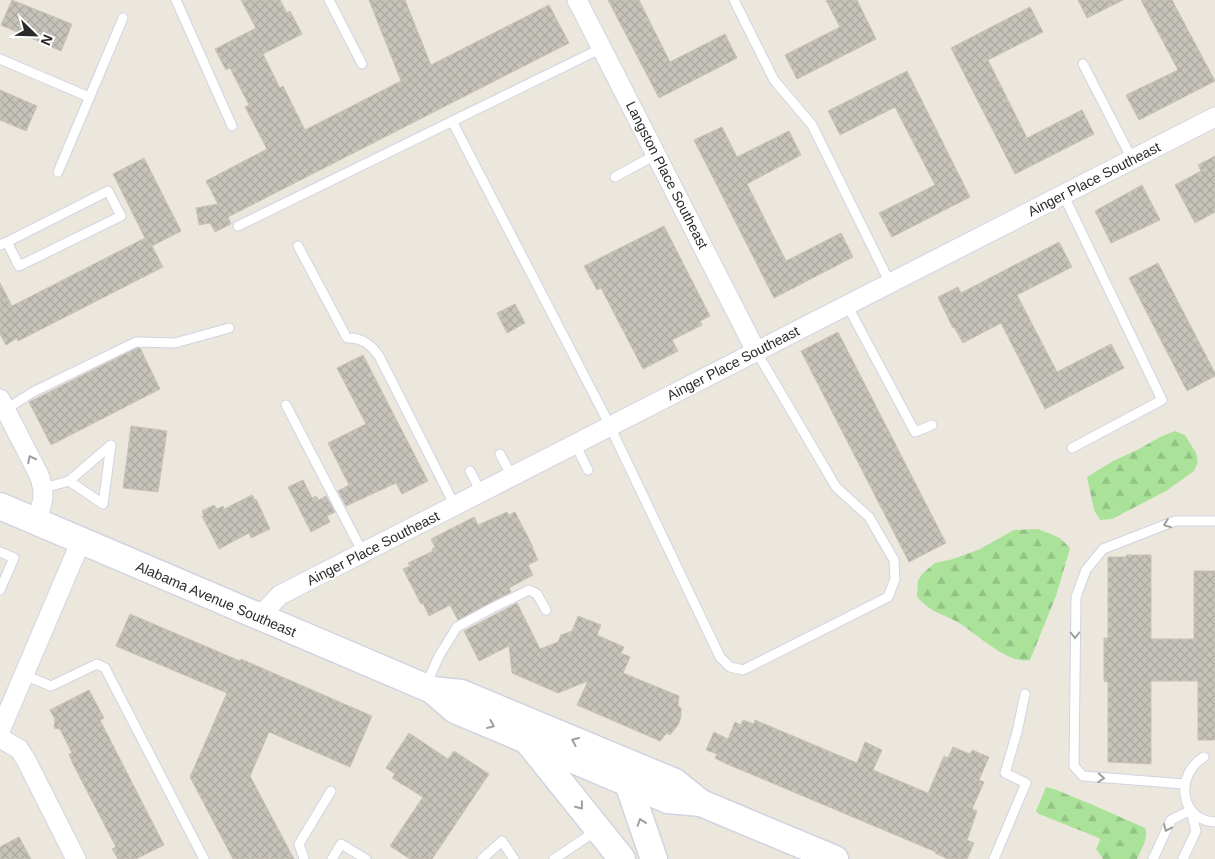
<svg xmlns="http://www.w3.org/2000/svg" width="1215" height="859" font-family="Helvetica,sans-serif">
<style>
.forest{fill:url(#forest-firs)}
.building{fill:url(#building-cross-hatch);stroke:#c7c3b6}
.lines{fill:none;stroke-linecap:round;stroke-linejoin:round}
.lane-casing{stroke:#d1d3e3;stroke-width:11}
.street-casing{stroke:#d1d3e3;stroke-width:21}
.secondary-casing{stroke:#d1d3e3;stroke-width:29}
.lane{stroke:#fff;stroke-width:9}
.street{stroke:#fff;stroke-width:19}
.secondary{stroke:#fff;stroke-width:26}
.oneway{stroke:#9f9f9f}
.labels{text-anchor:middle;stroke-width:5;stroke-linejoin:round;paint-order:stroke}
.street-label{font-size:14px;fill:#2a2a2a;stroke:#fff}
</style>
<defs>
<pattern id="forest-firs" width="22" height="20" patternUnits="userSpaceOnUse" patternTransform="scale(1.25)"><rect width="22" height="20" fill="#aae299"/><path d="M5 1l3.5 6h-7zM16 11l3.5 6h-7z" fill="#92c284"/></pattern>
<pattern id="building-cross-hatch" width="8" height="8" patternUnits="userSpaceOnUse" patternTransform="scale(1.25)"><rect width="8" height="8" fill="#c7c3bb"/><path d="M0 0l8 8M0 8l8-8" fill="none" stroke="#aba8a1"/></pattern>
</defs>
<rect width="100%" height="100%" fill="#ece7dc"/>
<g class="forest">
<path d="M1175,431L1185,435L1196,453L1198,462L1194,471L1166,491L1112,519L1100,520L1094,510L1087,477L1113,461L1139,449L1160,437Z"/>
<path d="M1038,529L1060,538L1070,548L1056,596L1030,660C1008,665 976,633 959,623C941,612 931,614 917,596L918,581L922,574L935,563L953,559L980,549L1014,530Z"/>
<path d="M1046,787L1054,789L1093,805L1145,828C1149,838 1141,850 1137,859H1103L1096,849L1100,840L1099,838L1039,814L1036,811Z"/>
</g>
<g class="building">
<path d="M12,0L72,24L61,51L1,25Z"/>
<path d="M241,0H280L287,13L290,11L302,34L263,54L280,88L283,86L305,130L401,81L369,0H405L431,65L549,5L569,43L228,217L231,224L215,232L210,223L199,225L196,208L218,204L206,181L267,149L245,107L249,105L230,68L226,70L215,49L256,28Z"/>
<path d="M608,0H639L670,62L725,34L737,58L659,98Z"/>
<path d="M826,0H857L876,39L797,79L785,55L840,27Z"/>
<path d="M1078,0H1123L1087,18Z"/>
<path d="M1141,0H1172L1215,81L1139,120L1126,95L1178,70Z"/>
<path d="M1030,7L1043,32L988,60L1027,138L1082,110L1094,134L1015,174L951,48Z"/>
<path d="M907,71L970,197L892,237L879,213L935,185L895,107L840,135L828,111Z"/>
<path d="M0,90L37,106L26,131L0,120Z"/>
<path d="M722,127L737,157L789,131L801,155L747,184L786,261L841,233L853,257L774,298L694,140Z"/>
<path d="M1215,156V212L1195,223L1175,185L1201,171L1198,165Z"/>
<path d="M144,158L181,231L152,246L163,267L18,341L17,338L6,345L0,334V283L12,306L145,238L113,174Z"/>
<path d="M1142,185L1160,220L1111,243L1095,211Z"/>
<path d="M664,226L710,316L700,321L702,325L672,340L678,351L643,369L601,288L597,290L584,266Z"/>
<path d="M1059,242L1072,267L1017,295L1057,372L1111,344L1124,368L1045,409L1001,323L963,343L954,327L953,328L938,297L958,287L961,293Z"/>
<path d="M1158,263L1215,373V376L1187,391L1129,278Z"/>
<path d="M515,304L525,323L507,333L497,313Z"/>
<path d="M838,332L946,543L909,562L801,351Z"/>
<path d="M137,348H140L160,389L51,445L29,402Z"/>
<path d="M363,355L428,481L402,494L396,483L346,506L338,491L349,485L328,443L366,424L337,368Z"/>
<path d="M131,426L167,431L158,492L123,488Z"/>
<path d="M303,480L312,498L316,496L319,500L326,496L335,512L327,516L330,522L311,532L288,487Z"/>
<path d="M252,495L255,500L256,499L270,529L251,538L249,533L219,549L202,516H204L202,511L214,505L217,509L223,506L224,509Z"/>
<path d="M507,512L509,515L515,512L533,547H532L538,560L528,565L533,575L509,588L511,592L458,620L450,605L429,616L423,603L421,604L403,569L410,566L408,563L433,551L432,549L435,547L431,539L474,517L478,525Z"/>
<path d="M1126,555H1151V639H1194V571H1215V740H1198V681H1151V764L1108,762V682L1104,681V638H1108V557H1126Z"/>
<path d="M517,603L540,649L558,642L561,635L572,631L578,616L601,625L597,635L624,647L621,653L630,657L623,673L679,696L678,706L681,708V717L678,725L670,735L667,733L660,741L577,705L588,681L558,693L512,673L509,646L479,661L464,631Z"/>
<path d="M130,614L240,661L241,659L372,716L350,767L269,732L250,776L294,859H233L190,777L227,693L116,646Z"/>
<path d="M89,690L104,718L100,720L164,845L136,859H118L112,849L116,847L73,764L69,754L72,753L60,729L54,728L55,719L50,710Z"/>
<path d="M743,720L754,724L755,720L857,763L865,742L882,750L873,770L928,793L944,756L948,758L953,747L970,754L972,750L989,757L979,780L984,782L972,809L977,811L967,840L974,843L967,859H948L935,853L936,852L727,764L715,758L717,754L706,750L714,732L728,739L735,722L741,725Z"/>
<path d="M409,733L448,759L454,751L489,774L432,859H410L390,846L423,797L392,778L395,774L386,768Z"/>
<path d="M19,837L31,859H0V847Z"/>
</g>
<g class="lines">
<defs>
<g id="lane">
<path d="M176,0L232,126"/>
<path d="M329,0L362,64"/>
<path d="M734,0L774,80L812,125L890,283"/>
<path d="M0,59L89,97"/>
<path d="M1083,64L1132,159"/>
<path d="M452,121L604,414L720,657L730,667L743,670L888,597L895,579L894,560L869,517L836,487L756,351"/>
<path d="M58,172L123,18"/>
<path d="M615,177L657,154"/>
<path d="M1063,194L1162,400L1072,448"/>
<path d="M238,226L602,48"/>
<path d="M0,245L7,242L108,191L121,216L19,266L7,242"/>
<path d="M298,246L347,338C362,337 371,345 379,356L455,506"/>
<path d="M847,305L915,432L932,425"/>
<path d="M286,405L363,553"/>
<path d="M5,410L33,392L136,342L175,343L229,328"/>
<path d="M575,444L588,470"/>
<path d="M500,454L512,477"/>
<path d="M470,471L481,492"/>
<path d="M44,488L69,481L111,445L103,504L69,481"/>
<path d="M0,552L14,558L0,590"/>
<path d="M24,675L51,686L97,664L105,668L204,859"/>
<path d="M426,685L439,656L457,627L492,608L529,590L537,594L546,610"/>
<path d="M1204,757C1175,774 1179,820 1215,822"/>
<path d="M1184,784L1083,776L1074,766L1076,597L1086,570L1103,549L1175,521H1215"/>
<path d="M304,859L299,844L331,791"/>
<path d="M332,859L341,844L366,859"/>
<path d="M482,859L502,841L514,859"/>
<path d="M554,859L596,831"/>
<path d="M994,859L1026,783L1005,773L1017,732L1025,694"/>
<path d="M1153,859L1171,820L1191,810L1196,831L1183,859"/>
</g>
<g id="street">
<path d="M577,0L756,351"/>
<path d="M0,399L39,475C46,494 43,503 36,521"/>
<path d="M258,618L280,595L1215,117"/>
<path d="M0,731L81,541"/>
<path d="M0,738L19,749L26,760L76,859"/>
</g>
<g id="secondary">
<path d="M0,506L432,690L455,710L668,800L701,803"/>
<path d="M432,690L461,693L675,782L701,803L835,859"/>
<path d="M529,743L622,859"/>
<path d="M624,772L654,859"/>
</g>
</defs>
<use href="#lane" class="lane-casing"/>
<use href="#street" class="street-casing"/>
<use href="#secondary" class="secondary-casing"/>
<use href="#lane" class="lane"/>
<use href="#street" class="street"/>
<use href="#secondary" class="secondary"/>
</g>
<defs><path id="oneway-chevron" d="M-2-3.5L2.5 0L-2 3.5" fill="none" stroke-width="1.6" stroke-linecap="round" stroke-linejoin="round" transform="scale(1.25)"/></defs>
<g class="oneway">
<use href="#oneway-chevron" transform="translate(31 459) rotate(-117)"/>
<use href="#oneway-chevron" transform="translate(1167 524) rotate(159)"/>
<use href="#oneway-chevron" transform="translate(1075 635) rotate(90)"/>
<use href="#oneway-chevron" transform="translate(491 725) rotate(23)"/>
<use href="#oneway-chevron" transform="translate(575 741) rotate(-157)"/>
<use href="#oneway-chevron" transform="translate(1101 778) rotate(4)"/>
<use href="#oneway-chevron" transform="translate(580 806) rotate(51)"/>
<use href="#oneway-chevron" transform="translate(641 822) rotate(-109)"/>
<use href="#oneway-chevron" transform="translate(1167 828) rotate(114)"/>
</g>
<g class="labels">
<g class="street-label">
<text transform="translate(667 175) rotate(63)" y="5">Langston Place Southeast</text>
<text transform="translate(1094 179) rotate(-27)" y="5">Ainger Place Southeast</text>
<text transform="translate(733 363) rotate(-27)" y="5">Ainger Place Southeast</text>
<text transform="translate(373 548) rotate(-27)" y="5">Ainger Place Southeast</text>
<text transform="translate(216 599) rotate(23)" y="5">Alabama Avenue Southeast</text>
</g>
</g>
<g transform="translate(35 35) rotate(113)" stroke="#ffffff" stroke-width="4" paint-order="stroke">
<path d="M0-4L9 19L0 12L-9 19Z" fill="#2a2a2a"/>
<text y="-8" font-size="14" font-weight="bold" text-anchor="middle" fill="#2a2a2a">N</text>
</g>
</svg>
